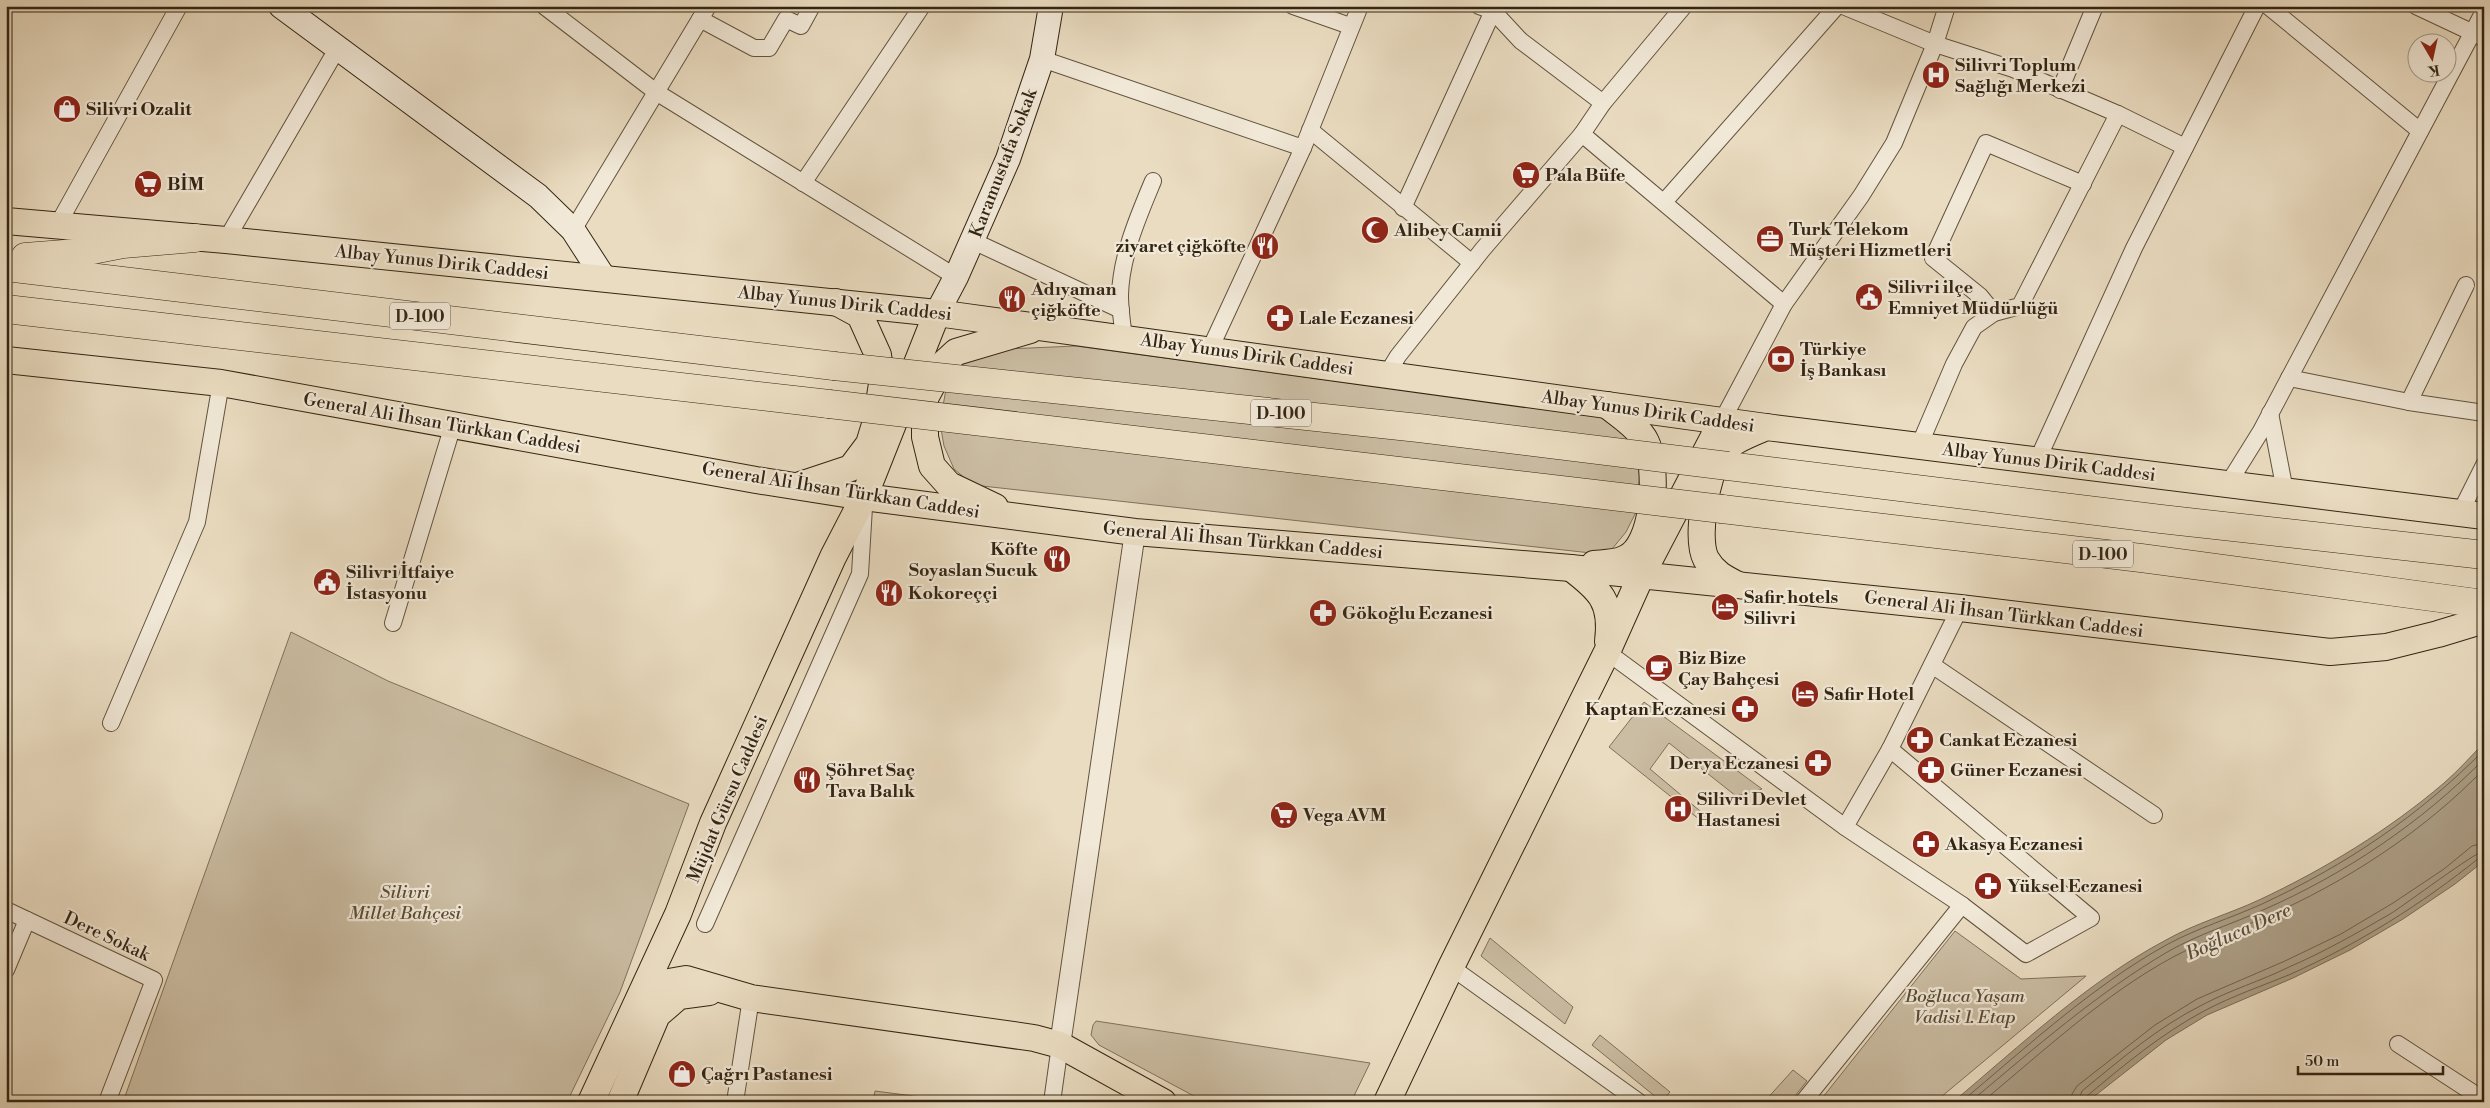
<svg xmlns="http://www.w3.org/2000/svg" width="2490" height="1108" font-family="'Libre Bodoni',serif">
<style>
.green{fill:#cbbda3;stroke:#7f715b}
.water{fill:#ac9e86;stroke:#7c6e58}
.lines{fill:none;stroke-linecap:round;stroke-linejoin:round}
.shore{stroke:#70624c;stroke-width:1}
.minor-casing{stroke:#61533e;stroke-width:18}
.tertiary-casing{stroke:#61533e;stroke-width:22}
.secondary-casing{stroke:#332513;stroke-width:26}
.primary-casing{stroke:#332513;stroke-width:28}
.trunk-casing{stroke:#332513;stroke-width:29}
.minor{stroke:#f1e8d7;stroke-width:16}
.tertiary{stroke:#f1e8d7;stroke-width:20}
.secondary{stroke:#f1e8d7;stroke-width:24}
.primary{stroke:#eadcc1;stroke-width:26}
.trunk{stroke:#eadcc1;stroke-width:28}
.trunk-bridge-casing{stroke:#332513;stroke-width:29;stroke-linecap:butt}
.trunk-bridge{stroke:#eadcc1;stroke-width:28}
.labels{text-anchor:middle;stroke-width:4.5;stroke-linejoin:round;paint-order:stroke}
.shield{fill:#f1e8d7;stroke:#6c604e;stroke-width:1}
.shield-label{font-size:16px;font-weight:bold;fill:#332513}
.poi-label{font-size:18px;font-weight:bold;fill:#332513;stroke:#f1e8d7;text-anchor:start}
.street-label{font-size:18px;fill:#332513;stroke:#f1e8d7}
.park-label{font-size:18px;font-style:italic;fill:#594b37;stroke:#f1e8d7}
.water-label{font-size:19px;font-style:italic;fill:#5d4f3b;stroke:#f1e8d7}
</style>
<rect width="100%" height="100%" fill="#eadcc1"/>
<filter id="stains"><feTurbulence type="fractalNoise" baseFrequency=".004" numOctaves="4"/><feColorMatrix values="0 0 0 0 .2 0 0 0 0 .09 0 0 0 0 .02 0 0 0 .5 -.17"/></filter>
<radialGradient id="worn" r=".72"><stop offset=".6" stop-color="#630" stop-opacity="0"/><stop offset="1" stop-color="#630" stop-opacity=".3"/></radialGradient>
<g class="green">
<path d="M1076,346L1600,417L1631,440L1640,470L1637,510L1626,532L1612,549L1591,553L973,485L954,469L944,446L940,423L946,389L960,365L1006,349Z"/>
<path d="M291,632L388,681L689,804L620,992L567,1102H123Z"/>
<path d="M1644,702L1762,789L1736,796L1669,743L1650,769L1706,816L1700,820L1609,747Z"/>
<path d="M1955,931L2021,979L2086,976L1935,1102H1819Z"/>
<path d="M1490,938L1573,1007L1565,1024L1481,956Z"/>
<path d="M1096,1021L1370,1063L1351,1102H1205L1099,1045L1091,1035L1093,1025Z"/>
<path d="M1600,1035L1670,1092L1662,1102L1592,1045Z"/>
<path d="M1793,1070L1807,1081L1790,1102H1764Z"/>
<path d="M875,1091L959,1102H873Z"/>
</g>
<path class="water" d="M2484,743V861L2455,884L2403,919L2350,950L2293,978L2207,1015L2166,1040L2087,1102H1953C2021,1045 2087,982 2166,940C2196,923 2229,914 2259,900C2325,869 2389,830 2444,783C2458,771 2471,756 2484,743Z"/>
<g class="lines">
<g class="shore">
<path d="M1961,1102C2027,1047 2092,986 2168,944C2198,928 2231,918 2262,904C2346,865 2419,816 2484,750"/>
<path d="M1970,1102C2035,1048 2097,993 2169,951C2199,934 2232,924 2263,910C2345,874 2421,823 2484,759"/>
<path d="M1982,1102C2044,1051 2104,994 2175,956C2204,941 2236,930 2266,917C2346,882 2423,832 2484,769"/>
<path d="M2071,1102L2072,1094L2077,1086L2155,1025L2197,999L2285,961L2341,934L2393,903L2444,869L2472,846L2484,843"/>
<path d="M2078,1102L2082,1091C2120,1060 2158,1027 2202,1005C2230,990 2261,981 2289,967C2324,952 2357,933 2390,914C2405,905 2476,851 2484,851"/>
<path d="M2085,1102L2087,1096C2124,1065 2161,1034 2204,1011C2232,996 2262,986 2291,974C2358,944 2422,904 2479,858L2484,857"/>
</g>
<defs>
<g id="minor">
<path d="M544,6L656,92L956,277"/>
<path d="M1293,6L1350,26"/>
<path d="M1479,6L1493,11L1521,41L1603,103"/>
<path d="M1843,6L1935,44L2013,69L2118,114L2185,147"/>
<path d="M2268,6L2420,131"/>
<path d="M2416,6L2484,38"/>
<path d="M700,19L754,48H769L786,19L801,26L812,6"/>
<path d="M1042,59L1303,148"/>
<path d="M2060,90L2095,6"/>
<path d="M1310,130L1472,263"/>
<path d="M1582,134L1784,304"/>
<path d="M803,183L922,6"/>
<path d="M1664,202L1837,6"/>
<path d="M1403,208L1493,11"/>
<path d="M57,226L179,6"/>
<path d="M573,230L708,6"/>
<path d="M226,240L337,49"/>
<path d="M973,241L1121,310"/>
<path d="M1994,313L1980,296L1933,258L1986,143L2083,184"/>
<path d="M1124,337C1122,323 1120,309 1120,295C1121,256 1138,217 1153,181"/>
<path d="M1210,349L1303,148L1360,6"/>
<path d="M1387,374L1398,356L1483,249L1582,134L1603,103L1684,6"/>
<path d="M2289,378L2409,402L2484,413"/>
<path d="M2409,402L2466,285"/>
<path d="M2270,413L2285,491"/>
<path d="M1722,421L1784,304L1861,196L1894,143L1935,44L1947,6"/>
<path d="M1919,446L1954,364L1974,327L1994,313L2020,306L2118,114"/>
<path d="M2037,461L2134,248L2257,6"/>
<path d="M2228,484L2261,431L2484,11"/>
<path d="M2460,513L2484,465"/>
<path d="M393,623L453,425"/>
<path d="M1607,652L1845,827L1962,905L2026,954L2091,918L1890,749"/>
<path d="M1932,665L2154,815"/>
<path d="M111,723L197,522L221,383"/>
<path d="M1845,827L1890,749L1960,608"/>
<path d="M6,910L154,980L107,1102"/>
<path d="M705,924L860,574L864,507"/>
<path d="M1451,967L1639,1102"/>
<path d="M6,970L27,920"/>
<path d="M2398,1044L2484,1100"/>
<path d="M735,1102L751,998"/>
<path d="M1052,1102L1060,1045"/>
<path d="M1803,1102L1962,905"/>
</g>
<path id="tertiary" d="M1060,1045L1135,532"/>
<g id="secondary">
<path d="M281,6L538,196L573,230L604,278"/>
<path d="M937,313L956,277L1008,159L1042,59L1051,6"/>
</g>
<g id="primary">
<path d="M6,221L226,240L937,313L1766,427L2484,516"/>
<path d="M6,360L221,383L756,480L864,497L1135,532L1571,568L1960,608L2330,652L2386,647L2438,634L2484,620"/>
<path d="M800,485L851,468L869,444L876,421L882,384L878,355L860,315L836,302"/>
<path d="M995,507L949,485L932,466L925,437V398L944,363L956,352L1030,330"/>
<path d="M1594,564C1603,563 1616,563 1624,559C1656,547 1658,467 1646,442C1639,427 1619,415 1607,405"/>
<path d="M1571,568C1600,590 1613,602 1608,641"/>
<path d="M1738,585C1724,578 1714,573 1706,559C1695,538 1707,473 1720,455C1729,441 1751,434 1766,427"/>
<path d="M642,994L663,983L686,979L751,998L1034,1038L1060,1045L1163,1102"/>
<path d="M591,1102L678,914L713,823L833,557L864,497L937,313"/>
<path d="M620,1102L657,1015L679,996L709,992"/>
<path d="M1387,1102L1451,967L1607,652L1641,576L1722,421"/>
</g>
<g id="trunk">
<path d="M25,257L77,253L123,244L195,238"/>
<path d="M6,267L834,366"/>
<path d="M6,309L829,404"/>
<path d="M1728,466L2161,519L2484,555"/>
<path d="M1722,509L2141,558L2484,604"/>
</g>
</defs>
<use href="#minor" class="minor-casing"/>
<use href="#tertiary" class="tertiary-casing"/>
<use href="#secondary" class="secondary-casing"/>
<use href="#primary" class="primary-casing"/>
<use href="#trunk" class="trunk-casing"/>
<use href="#minor" class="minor"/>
<use href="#tertiary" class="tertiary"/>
<use href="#secondary" class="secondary"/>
<use href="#primary" class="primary"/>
<use href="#trunk" class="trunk"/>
<defs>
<g id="trunk-bridge">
<path d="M834,366L1419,428L1728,466"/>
<path d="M829,404L1722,509"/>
</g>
</defs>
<use href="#trunk-bridge" class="trunk-bridge-casing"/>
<use href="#trunk-bridge" class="trunk-bridge"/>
</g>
<defs>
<symbol id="hospital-disc" viewBox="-11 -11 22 22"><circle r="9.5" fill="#8f2418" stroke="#f1e8d7"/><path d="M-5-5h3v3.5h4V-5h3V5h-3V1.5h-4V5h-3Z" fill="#fff"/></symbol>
<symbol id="shop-disc" viewBox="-11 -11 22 22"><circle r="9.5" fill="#8f2418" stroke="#f1e8d7"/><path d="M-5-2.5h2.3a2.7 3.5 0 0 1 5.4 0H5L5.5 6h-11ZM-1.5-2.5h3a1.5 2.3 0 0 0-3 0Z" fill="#fff"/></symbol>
<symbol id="supermarket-disc" viewBox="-11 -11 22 22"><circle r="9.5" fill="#8f2418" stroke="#f1e8d7"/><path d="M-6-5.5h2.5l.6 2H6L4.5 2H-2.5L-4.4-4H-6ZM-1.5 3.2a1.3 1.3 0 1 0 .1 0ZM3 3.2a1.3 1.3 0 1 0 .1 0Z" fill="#fff"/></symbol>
<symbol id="mosque-disc" viewBox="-11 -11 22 22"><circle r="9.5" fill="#8f2418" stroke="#f1e8d7"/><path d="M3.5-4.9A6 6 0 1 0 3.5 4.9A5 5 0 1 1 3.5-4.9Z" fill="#fff"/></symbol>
<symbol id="office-disc" viewBox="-11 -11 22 22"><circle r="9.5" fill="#8f2418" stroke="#f1e8d7"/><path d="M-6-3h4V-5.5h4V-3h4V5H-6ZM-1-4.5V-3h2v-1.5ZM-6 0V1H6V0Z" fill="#fff"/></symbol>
<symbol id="restaurant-disc" viewBox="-11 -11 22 22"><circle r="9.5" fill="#8f2418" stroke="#f1e8d7"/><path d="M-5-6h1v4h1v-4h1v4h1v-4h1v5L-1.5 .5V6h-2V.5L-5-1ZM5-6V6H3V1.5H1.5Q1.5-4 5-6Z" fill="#fff"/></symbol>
<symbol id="civic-disc" viewBox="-11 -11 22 22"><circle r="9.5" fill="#8f2418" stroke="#f1e8d7"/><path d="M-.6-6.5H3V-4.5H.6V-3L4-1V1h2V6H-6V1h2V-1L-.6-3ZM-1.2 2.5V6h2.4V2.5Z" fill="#fff"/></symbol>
<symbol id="pharmacy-disc" viewBox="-11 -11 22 22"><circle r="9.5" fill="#8f2418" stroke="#f1e8d7"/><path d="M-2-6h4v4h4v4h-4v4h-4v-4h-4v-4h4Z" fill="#fff"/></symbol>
<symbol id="bank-disc" viewBox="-11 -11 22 22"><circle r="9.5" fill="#8f2418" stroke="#f1e8d7"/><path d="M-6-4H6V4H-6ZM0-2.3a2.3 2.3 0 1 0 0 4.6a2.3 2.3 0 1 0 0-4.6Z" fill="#fff"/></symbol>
<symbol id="hotel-disc" viewBox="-11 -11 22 22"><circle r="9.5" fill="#8f2418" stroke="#f1e8d7"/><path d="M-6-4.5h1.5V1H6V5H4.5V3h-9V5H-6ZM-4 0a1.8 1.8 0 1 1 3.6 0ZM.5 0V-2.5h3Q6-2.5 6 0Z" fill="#fff"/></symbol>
<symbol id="cafe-disc" viewBox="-11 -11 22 22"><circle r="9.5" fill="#8f2418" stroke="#f1e8d7"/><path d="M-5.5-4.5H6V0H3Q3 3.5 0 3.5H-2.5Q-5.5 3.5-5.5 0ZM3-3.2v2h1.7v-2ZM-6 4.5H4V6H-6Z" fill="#fff"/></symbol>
</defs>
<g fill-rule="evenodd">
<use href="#hospital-disc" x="1920" y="59" width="32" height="32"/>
<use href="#shop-disc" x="51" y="93" width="32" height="32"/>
<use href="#supermarket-disc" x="1510" y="159" width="32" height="32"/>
<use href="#supermarket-disc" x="132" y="168" width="32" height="32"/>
<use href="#mosque-disc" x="1359" y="214" width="32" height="32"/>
<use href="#office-disc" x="1754" y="223" width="32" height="32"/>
<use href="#restaurant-disc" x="1249" y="230" width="32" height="32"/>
<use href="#civic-disc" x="1853" y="281" width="32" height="32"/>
<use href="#restaurant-disc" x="996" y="283" width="32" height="32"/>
<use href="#pharmacy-disc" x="1264" y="302" width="32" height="32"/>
<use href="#bank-disc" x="1765" y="343" width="32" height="32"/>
<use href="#restaurant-disc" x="1041" y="543" width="32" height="32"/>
<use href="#civic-disc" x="311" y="566" width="32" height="32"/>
<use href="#restaurant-disc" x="873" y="577" width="32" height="32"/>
<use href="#hotel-disc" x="1709" y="591" width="32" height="32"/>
<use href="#pharmacy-disc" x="1307" y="597" width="32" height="32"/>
<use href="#cafe-disc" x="1643" y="652" width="32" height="32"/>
<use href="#hotel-disc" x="1789" y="678" width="32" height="32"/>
<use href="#pharmacy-disc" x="1729" y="693" width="32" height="32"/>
<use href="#pharmacy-disc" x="1904" y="724" width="32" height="32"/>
<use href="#pharmacy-disc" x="1802" y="747" width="32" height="32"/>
<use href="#pharmacy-disc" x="1915" y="754" width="32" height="32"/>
<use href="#restaurant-disc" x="791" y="764" width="32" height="32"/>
<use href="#hospital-disc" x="1662" y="793" width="32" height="32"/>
<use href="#supermarket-disc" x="1268" y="799" width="32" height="32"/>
<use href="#pharmacy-disc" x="1910" y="828" width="32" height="32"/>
<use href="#pharmacy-disc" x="1972" y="870" width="32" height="32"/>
<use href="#shop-disc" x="666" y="1058" width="32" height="32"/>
</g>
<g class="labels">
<g class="shield">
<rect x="390" y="302.5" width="60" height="27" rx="4"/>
<rect x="1251" y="399.5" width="60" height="27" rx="4"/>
<rect x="2073" y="540.5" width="60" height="27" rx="4"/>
</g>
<g class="shield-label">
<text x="420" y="322">D-100</text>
<text x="1281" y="419">D-100</text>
<text x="2103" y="560">D-100</text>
</g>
<g class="poi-label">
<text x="1955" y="71">Silivri Toplum<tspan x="1955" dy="21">Sağlığı Merkezi</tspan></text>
<text x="86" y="115">Silivri Ozalit</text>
<text x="1545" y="181">Pala Büfe</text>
<text x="167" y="190">BİM</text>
<text x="1789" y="235">Turk Telekom<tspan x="1789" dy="21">Müşteri Hizmetleri</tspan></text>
<text x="1394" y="236">Alibey Camii</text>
<text x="1246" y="252" text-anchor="end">ziyaret çiğköfte</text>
<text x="1888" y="293">Silivri ilçe<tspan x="1888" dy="21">Emniyet Müdürlüğü</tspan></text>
<text x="1031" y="295">Adıyaman<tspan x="1031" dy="21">çiğköfte</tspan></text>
<text x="1299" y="324">Lale Eczanesi</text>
<text x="1800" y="355">Türkiye<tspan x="1800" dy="21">İş Bankası</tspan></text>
<text x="1038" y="555" text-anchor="end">Köfte<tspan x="1038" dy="21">Soyaslan Sucuk</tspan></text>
<text x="346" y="578">Silivri İtfaiye<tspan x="346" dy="21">İstasyonu</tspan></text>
<text x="908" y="599">Kokoreççi</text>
<text x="1744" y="603">Safir hotels<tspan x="1744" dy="21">Silivri</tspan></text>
<text x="1342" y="619">Gökoğlu Eczanesi</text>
<text x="1678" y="664">Biz Bize<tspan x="1678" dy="21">Çay Bahçesi</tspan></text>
<text x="1824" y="700">Safir Hotel</text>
<text x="1726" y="715" text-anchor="end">Kaptan Eczanesi</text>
<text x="1939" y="746">Cankat Eczanesi</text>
<text x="1799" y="769" text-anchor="end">Derya Eczanesi</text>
<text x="826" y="776">Şöhret Saç<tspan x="826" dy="21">Tava Balık</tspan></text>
<text x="1950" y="776">Güner Eczanesi</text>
<text x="1697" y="805">Silivri Devlet<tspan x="1697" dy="21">Hastanesi</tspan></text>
<text x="1303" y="821">Vega AVM</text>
<text x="1945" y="850">Akasya Eczanesi</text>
<text x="2007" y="892">Yüksel Eczanesi</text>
<text x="701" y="1080">Çağrı Pastanesi</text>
</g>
<g class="street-label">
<text transform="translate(1003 163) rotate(-69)" y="6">Karamustafa Sokak</text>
<text transform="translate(442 262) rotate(6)" y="6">Albay Yunus Dirik Caddesi</text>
<text transform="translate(845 303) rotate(6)" y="6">Albay Yunus Dirik Caddesi</text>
<text transform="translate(1247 354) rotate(8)" y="6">Albay Yunus Dirik Caddesi</text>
<text transform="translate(1648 411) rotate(8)" y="6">Albay Yunus Dirik Caddesi</text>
<text transform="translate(442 423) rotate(10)" y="6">General Ali İhsan Türkkan Caddesi</text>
<text transform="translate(2049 462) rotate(7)" y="6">Albay Yunus Dirik Caddesi</text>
<text transform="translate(841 490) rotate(9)" y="6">General Ali İhsan Türkkan Caddesi</text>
<text transform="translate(1243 540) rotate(5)" y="6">General Ali İhsan Türkkan Caddesi</text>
<text transform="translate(2004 614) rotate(7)" y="6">General Ali İhsan Türkkan Caddesi</text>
<text transform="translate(727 799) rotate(-67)" y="6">Müjdat Gürsu Caddesi</text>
<text transform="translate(107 936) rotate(25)" y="6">Dere Sokak</text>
</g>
<g class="park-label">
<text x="405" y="898">Silivri<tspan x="405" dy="21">Millet Bahçesi</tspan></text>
<text x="1965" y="1002">Boğluca Yaşam<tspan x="1965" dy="21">Vadisi 1. Etap</tspan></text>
</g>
<g class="water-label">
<text transform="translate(2238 931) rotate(-24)" y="7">Boğluca Dere</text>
</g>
</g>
<rect width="2490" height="1108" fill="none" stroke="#eadcc1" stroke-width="25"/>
<rect x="8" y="8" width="2475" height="1093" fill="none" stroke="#332513" stroke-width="2.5"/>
<rect x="12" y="12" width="2465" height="1083" fill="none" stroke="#332513"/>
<g transform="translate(2432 58) rotate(171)"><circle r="24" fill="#f1e8d7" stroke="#a59a89"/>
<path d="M0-4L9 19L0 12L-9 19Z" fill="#8f2418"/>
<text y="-8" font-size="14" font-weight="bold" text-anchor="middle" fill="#332513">K</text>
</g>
<path d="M2298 1066v8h145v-8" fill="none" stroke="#332513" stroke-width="2.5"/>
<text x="2305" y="1066" font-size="15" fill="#332513" stroke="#f1e8d7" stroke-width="4" paint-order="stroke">50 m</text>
<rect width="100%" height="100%" filter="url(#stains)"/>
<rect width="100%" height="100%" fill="url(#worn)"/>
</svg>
